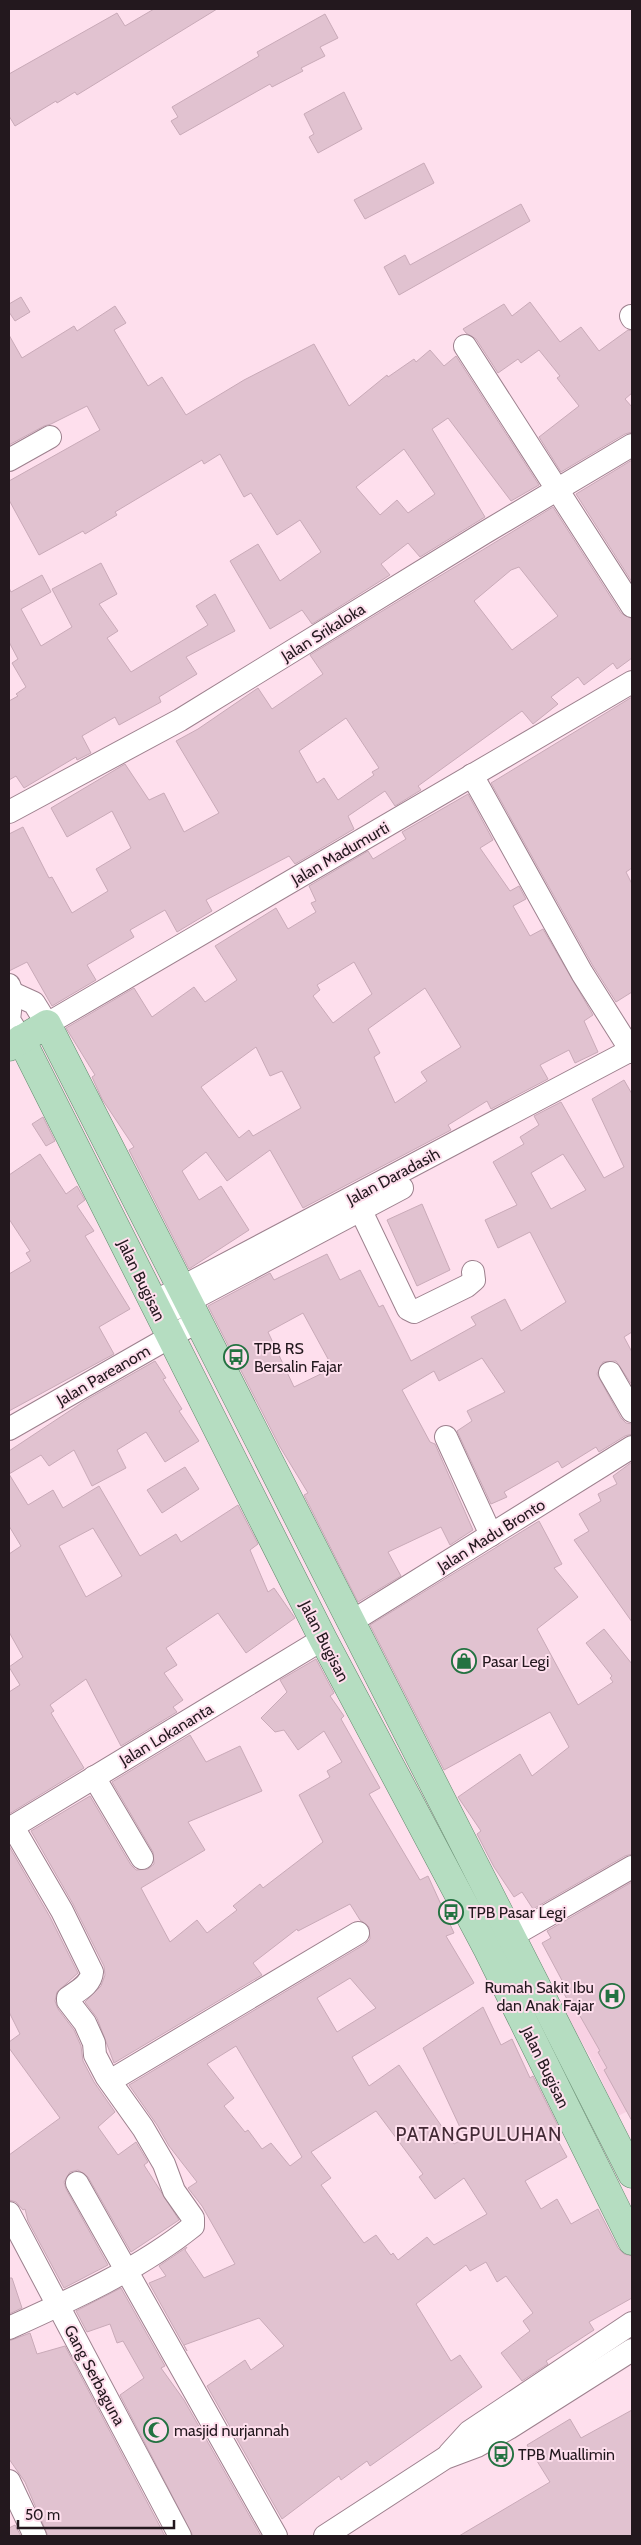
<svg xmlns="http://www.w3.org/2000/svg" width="641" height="2545" font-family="Cabin,sans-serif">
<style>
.built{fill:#f8d1e3}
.building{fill:#e1c2d0;stroke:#c9aab8;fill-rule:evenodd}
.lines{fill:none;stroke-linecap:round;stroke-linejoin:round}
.minor-casing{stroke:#9d818e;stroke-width:24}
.major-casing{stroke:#62896d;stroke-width:29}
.minor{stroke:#fff;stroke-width:22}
.major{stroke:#b5ddc1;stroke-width:28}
.labels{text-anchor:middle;stroke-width:4;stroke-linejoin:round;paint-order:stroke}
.street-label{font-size:16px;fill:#23181e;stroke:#fedfed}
.poi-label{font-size:16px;fill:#23181e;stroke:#fedfed;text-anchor:start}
.quarter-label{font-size:19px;letter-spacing:1px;fill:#422a35;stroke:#fedfed}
</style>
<rect width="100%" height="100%" fill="#fedfed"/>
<path class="built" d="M632,1875V2109L618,2116L593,2062L564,2011L621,1980L581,1904Z"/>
<g class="building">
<path d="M154,9H217L77,95L75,92L57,103L56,101L15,126L9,116V74L117,13L125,26Z"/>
<path d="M325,14L338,38L320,47L325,56L301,68L303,71L272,87L270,84L180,135L171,121L178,117L172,107L259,56L257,52Z"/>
<path d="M344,92L362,129L318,153L309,137L314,134L304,114Z"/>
<path d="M424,163L434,183L365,219L354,200Z"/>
<path d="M521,204L530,221L399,295L384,267L405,255L410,265Z"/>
<path d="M21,297L30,312L15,321L9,312V304Z"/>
<path d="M530,302L560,342L581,327L599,351L628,330L632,331V393L625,399L632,407V432L625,434L561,472L539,437L579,406L557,378L560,376L539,350L521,363L518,359L498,373L476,339L466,333L463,329L504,304L512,316Z"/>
<path d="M115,306L126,323L114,330L148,386L162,377L186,415L244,380L314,344L349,406L387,375L388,377L414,359L416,362L430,350L444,366L456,356L539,485L511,501L448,418L432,429L485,517L420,557L408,543L381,564L390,575L312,624L302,610L270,629L230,561L258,544L280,581L321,552L300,520L277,535L251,493L244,497L220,454L204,464L202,460L115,512L117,515L85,534L83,531L39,555L9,500V481L100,430L87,406L51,424L44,426L9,445V335L22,358L74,326L77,331ZM404,449L435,494L408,513L397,500L380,515L356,487Z"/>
<path d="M632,460V582L576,494Z"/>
<path d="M553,507L621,613L632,619V658L617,669L613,663L584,685L578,677L551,697L558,704L533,724L522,711L418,786L421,790L395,806L385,791L348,816L354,829L295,864L289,856L206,900L212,911L177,932L165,910L130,930L134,937L87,965L96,980L52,1006L27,962L9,971V834L23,827L49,878L52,877L72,913L108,891L96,869L131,848L112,811L67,837L51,808L125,764L149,800L164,793L184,832L219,813L176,741L198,729L258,688L272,709L323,674L310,655ZM519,567L558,616L512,650L474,601L511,570ZM346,718L379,768L372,772L374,775L338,800L324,778L317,783L299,751Z"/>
<path d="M101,563L117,594L99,604L118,631L107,638L131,672L208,625L196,606L215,594L235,631L186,657L197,674L159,697L161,702L119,725L115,717L82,736L91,753L77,760L76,757L24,788L16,776L9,780V701L18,696L16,694L26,687L12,663L18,659L9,642V588L11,592L42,575L51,592L21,609L41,646L72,627L52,589Z"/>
<path d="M632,697V868L626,872L632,884V992L616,1002L593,966L491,783Z"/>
<path d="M468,794L493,840L480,848L510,891L519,886L526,899L513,906L530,936L543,929L593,1015L584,1021L598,1052L575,1063L569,1050L540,1065L548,1079L491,1109L487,1101L448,1125L451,1130L303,1208L270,1150L227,1181L206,1152L182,1171L199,1200L221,1186L249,1230L189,1269L129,1150L134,1147L102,1099L92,1077L95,1075L66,1028L134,988L152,1017L194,987L205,1002L237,980L215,946L276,908L288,929L316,912L311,903L316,901L309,886L368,851L373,859L406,839L402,832ZM354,962L372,994L333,1023L313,996L320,990L317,985ZM425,988L461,1047L421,1072L427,1081L395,1103L374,1057L380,1053L368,1029ZM256,1047L270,1076L282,1071L301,1108L253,1136L249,1130L239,1138L201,1087Z"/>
<path d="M624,1080L632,1094V1332L624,1337L632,1352V1385L616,1361L603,1362L597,1374L621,1418L626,1423L632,1424V1434L625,1436L599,1452L596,1447L562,1468L558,1461L504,1492L507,1497L491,1504L457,1431L472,1421L467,1411L505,1392L482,1358L439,1381L434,1371L402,1390L430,1442L435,1444L473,1530L450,1545L441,1527L388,1552L401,1576L358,1602L304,1495L308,1493L280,1447L208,1306L270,1273L274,1280L327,1254L340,1280L360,1270L379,1307L383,1305L411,1361L476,1325L471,1317L505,1299L521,1331L566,1302L530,1232L498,1248L485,1220L517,1205L493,1162L524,1144L520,1137L539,1125L534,1116L561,1102L604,1178L624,1167L592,1099ZM563,1154L586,1190L551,1209L531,1173ZM303,1313L333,1368L294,1387L268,1332Z"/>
<path d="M43,1117L55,1141L46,1146L32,1124Z"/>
<path d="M40,1154L66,1194L77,1186L85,1200L77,1206L94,1231L85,1236L130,1309L99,1327L114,1354L9,1411V1274L31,1261L26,1253L30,1251L9,1219V1175Z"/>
<path d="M422,1204L450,1270L417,1286L387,1220Z"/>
<path d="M155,1361L166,1378L163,1379L182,1409L179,1411L199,1441L165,1462L146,1432L117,1450L126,1468L92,1486L74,1450L49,1466L41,1455L9,1474L28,1505L53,1490L63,1508L99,1486L140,1556L176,1534L181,1542L238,1505L258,1544L250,1550L268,1592L274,1588L295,1618L246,1653L218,1613L166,1648L177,1665L164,1673L183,1700L173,1707L177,1712L121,1746L86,1679L50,1705L54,1711L51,1713L84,1768L9,1814V1692L20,1685L9,1667L23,1657L9,1632V1554L21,1546L9,1526V1451L86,1400ZM93,1528L122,1576L86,1597L59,1546Z"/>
<path d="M632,1462V1622L574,1540L589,1531L579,1514L601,1501L598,1494L617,1484L613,1476Z"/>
<path d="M185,1467L199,1489L162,1513L147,1490Z"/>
<path d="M539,1521L562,1564L554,1568L578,1597L537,1629L578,1705L613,1682L610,1678L612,1676L586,1643L604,1629L632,1664V1854L625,1856L533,1909L522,1892L514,1897L494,1867L477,1834L481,1831L458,1797L520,1754L532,1776L569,1747L550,1712L444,1770L370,1625Z"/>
<path d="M316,1659L334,1693L330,1696L344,1716L341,1719L380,1788L369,1794L420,1880L428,1876L454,1933L446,1936L474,1983L352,2057L369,2086L399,2065L454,2144L465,2138L423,2048L483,2007L501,2045L512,2039L530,2078L533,2076L558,2126L552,2130L567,2157L525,2181L541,2209L557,2199L571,2224L598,2209L618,2248L624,2254L632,2256V2298L589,2322L594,2330L546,2361L548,2364L522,2381L501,2353L530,2331L523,2321L533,2313L506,2276L497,2282L486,2262L470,2271L466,2265L416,2304L451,2361L460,2355L482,2387L370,2466L367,2461L341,2480L339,2476L282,2519L207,2386L245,2360L251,2370L284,2346L259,2318L184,2345L187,2351L149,2283L166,2276L159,2266L187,2247L185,2250L204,2278L235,2264L202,2206L188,2188L197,2182L169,2146L157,2125L129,2085L365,1944L370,1939L369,1927L360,1920L350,1904L298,1931L297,1929L253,1963L262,1975L114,2063L97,2018L85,2002L101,1986L105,1975L104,1966L73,1904L31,1831L90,1796L131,1865L136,1870L148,1869L154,1864L153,1852L112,1782L190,1735L206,1762L240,1746L262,1791L188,1822L205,1850L141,1888L170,1942L197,1920L207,1933L237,1910L233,1906L260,1884L263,1888L323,1842L299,1795L330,1777L327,1771L342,1762L324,1731L298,1750L284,1730L275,1732L261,1718L287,1692L280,1680ZM350,1978L376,2008L337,2032L317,1998ZM236,2046L302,2157L290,2166L271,2143L262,2149L248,2130L245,2132L224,2106L234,2098L207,2064ZM376,2111L423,2174L419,2177L435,2199L464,2178L487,2214L434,2245L427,2237L398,2260L393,2253L391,2255L376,2235L364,2243L321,2185L331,2178L311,2152Z"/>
<path d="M9,1846L50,1917L78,1973L57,1992L55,2001L58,2009L74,2030L81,2046L83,2061L94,2082L115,2112L98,2127L118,2155L136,2142L148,2162L144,2165L179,2220L131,2252L88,2177L78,2170L70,2172L64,2182L66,2189L108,2265L64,2288L28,2221L25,2209L23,2210L16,2202L9,2200V2155L60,2118L9,2048V2042L20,2034L9,2012Z"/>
<path d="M632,1882V2121L604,2070L607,2068L598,2052L600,2051L572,2002L569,2003L561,1988L565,1986L542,1943L551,1938L547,1931Z"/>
<path d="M9,2278H12L22,2308L9,2314Z"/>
<path d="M121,2288L165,2366L161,2368L184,2400L261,2536H193L120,2395L144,2378L123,2341L117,2343L110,2324L87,2332L76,2311Z"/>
<path d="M30,2333L37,2354L65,2346L165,2536H48L25,2482L9,2459V2341Z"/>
<path d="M632,2410V2536H459L550,2482L527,2445L570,2419L581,2438Z"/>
<path d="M15,2525L21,2536H9V2528Z"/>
</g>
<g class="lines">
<defs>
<g id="minor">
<path d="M631,316L632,318"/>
<path d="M465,346L632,606"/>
<path d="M9,460L50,437"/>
<path d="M472,775L582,973L632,1052"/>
<path d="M9,812L180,720L484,533L632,445"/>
<path d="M9,985L12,993L9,1020L21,1039"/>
<path d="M12,993L34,1003L47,1024L632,682"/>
<path d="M361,1211L408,1309L414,1312L467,1286L474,1280L473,1272"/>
<path d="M154,1302L631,1050"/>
<path d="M174,1309L402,1188"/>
<path d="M610,1373L632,1411"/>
<path d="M9,1429L198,1321"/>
<path d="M446,1437L491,1535"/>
<path d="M351,1622L632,1447"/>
<path d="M94,1777L142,1858"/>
<path d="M9,1829L323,1639"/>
<path d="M498,1944L632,1867"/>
<path d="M110,2081L358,1933"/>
<path d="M77,2183L276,2536"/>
<path d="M9,2213L180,2536"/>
<path d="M9,2328C71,2300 140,2269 193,2226V2218L174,2191L164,2164L143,2128L106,2076L95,2055L94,2043L85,2023L68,2001V1998C77,1991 91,1985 92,1972L62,1911L13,1827"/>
<path d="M449,2454L469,2432L632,2323"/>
<path d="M9,2481L35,2536"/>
<path d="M325,2536L445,2458L477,2446L509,2428L632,2350"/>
</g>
<g id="major">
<path d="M21,1039L323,1639L488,1950L632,2241"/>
<path d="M9,1047L47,1024L632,2174"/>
</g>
</defs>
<use href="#minor" class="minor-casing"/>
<use href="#major" class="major-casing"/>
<use href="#minor" class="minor"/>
<use href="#major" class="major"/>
</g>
<defs>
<symbol id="bus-ring" viewBox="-11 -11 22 22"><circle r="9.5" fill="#fedfed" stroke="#237241" stroke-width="1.5"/><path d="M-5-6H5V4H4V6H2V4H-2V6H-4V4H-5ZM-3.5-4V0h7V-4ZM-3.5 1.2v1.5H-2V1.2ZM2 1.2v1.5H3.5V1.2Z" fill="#237241"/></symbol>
<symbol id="shop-ring" viewBox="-11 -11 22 22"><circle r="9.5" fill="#fedfed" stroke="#237241" stroke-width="1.5"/><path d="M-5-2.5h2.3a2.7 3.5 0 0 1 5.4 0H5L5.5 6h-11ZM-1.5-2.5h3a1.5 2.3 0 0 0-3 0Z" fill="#237241"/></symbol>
<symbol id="hospital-ring" viewBox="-11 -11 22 22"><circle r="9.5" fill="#fedfed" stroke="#237241" stroke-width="1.5"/><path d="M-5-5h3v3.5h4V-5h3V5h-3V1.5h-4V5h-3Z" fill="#237241"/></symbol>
<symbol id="mosque-ring" viewBox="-11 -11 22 22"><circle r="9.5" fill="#fedfed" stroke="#237241" stroke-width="1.5"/><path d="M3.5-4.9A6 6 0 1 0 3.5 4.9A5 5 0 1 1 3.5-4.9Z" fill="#237241"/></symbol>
</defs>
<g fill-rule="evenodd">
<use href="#bus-ring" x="222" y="1343" width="28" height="28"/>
<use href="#shop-ring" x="450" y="1647" width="28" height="28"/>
<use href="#bus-ring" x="437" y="1898" width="28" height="28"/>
<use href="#hospital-ring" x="598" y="1982" width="28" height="28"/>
<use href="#mosque-ring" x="142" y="2416" width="28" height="28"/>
<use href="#bus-ring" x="487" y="2440" width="28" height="28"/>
</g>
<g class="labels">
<g class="street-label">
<text transform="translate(323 632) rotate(-32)" y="6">Jalan Srikaloka</text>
<text transform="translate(340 853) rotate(-30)" y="6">Jalan Madumurti</text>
<text transform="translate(393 1176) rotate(-28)" y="6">Jalan Daradasih</text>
<text transform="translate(142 1280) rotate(64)" y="6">Jalan Bugisan</text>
<text transform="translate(103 1375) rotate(-30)" y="6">Jalan Pareanom</text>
<text transform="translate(491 1535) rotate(-32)" y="6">Jalan Madu Bronto</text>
<text transform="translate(325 1641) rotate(63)" y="6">Jalan Bugisan</text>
<text transform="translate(166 1734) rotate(-31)" y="6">Jalan Lokananta</text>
<text transform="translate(546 2067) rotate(64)" y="6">Jalan Bugisan</text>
<text transform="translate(95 2375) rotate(62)" y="6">Gang Serbaguna</text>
</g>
<g class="poi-label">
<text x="254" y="1354">TPB RS<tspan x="254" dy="18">Bersalin Fajar</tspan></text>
<text x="482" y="1667">Pasar Legi</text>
<text x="468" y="1918">TPB Pasar Legi</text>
<text x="594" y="1993" text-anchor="end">Rumah Sakit Ibu<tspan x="594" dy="18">dan Anak Fajar</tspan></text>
<text x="174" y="2436">masjid nurjannah</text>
<text x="518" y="2460">TPB Muallimin</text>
</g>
<g class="quarter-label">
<text x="479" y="2141">PATANGPULUHAN</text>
</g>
</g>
<rect width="641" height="2545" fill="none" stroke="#23181e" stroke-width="20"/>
<path d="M18 2520v8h156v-8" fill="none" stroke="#23181e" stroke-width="2.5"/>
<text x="25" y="2520" font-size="15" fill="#23181e" stroke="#fedfed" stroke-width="4" paint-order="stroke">50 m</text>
</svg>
